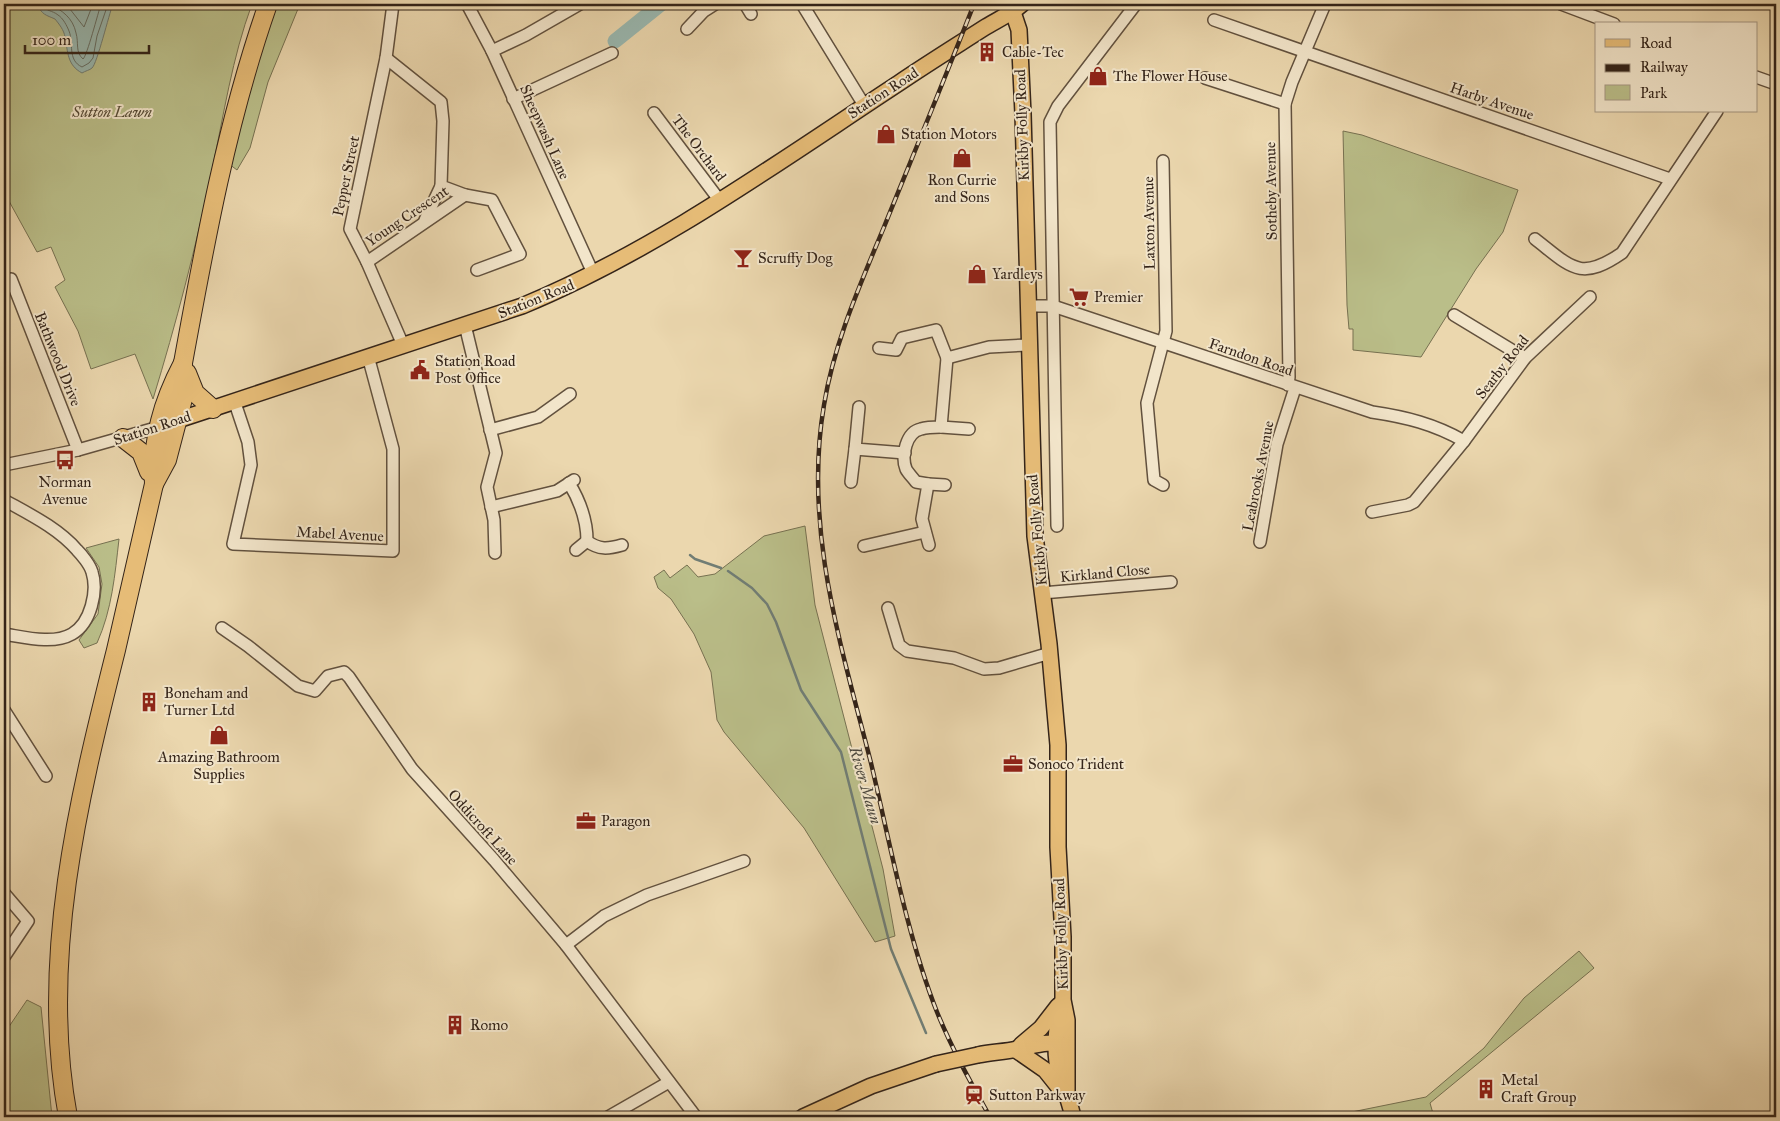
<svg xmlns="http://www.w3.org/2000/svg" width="1780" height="1121" font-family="'IM FELL Great Primer',serif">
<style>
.green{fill:#babe89;stroke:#777151}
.water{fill:#99b8b0;stroke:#717d74}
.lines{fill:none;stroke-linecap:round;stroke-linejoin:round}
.shore{stroke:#666e64;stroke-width:1}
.stream{stroke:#717d74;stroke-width:2.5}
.river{stroke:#99b8b0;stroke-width:15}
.minor-casing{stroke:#62513e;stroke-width:14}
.major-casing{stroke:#342419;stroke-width:18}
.highway-casing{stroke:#342419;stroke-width:20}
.minor{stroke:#f2e5ca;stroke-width:11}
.major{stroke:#e6bc77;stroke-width:15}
.highway{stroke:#e6bc77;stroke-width:18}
.rail-casing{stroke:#342419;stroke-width:4.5}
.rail{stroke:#f2e5ca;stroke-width:2.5;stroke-dasharray:8;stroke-linecap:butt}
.major-bridge-casing{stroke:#342419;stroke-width:18;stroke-linecap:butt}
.major-bridge{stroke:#e6bc77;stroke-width:15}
.labels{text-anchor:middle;stroke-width:4;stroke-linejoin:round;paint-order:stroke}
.poi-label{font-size:15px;fill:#342419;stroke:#f2e5ca;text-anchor:start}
.street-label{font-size:15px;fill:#342419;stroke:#f2e5ca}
.park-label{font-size:15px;font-style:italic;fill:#564a35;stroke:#f2e5ca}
.water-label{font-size:16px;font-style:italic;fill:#4d493f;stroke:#f2e5ca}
</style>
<rect width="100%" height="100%" fill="#ebd7ae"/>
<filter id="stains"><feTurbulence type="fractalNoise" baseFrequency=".004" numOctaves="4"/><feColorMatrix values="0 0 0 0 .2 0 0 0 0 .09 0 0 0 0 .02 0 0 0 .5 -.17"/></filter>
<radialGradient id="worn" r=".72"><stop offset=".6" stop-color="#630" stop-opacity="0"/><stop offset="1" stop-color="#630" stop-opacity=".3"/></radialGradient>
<g class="green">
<path d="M4,4H252C232,58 224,114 212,170C196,247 176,324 153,399L135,354L91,369L78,331L55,287L65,280L51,247L37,252L4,192Z"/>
<path d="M276,4H300L268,82L250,148L237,170L229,164L238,117Z"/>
<path d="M1343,131L1362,135L1518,190L1503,232L1476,269L1421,357L1353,350V329H1349L1347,305Z"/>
<path d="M805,526L815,605L883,869L895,936L875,942L804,828L724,732L717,720L711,672L694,634L671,599L658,588L654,577L664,570L670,578L687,565L698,577L715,574L764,536Z"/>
<path d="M119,539C115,574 112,610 97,643L84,648L79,640L98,614L102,584L99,567L86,548Z"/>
<path d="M1579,951L1594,968L1430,1103L1434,1117H1327L1426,1097L1484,1048L1524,998Z"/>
<path d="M27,1000L41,1007L52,1117H4V1034Z"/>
</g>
<path class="water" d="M37,4H113C109,14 97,64 92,68C90,70 85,71 82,73C67,65 68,52 65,37C64,30 59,24 55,19C46,15 42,15 37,4Z"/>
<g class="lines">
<g class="shore">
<path d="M42,4C46,12 52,10 58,15C63,18 67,26 69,31C74,43 67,60 82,67L89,63L93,58L97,36L108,4"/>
<path d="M49,4C62,10 73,18 76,33C79,43 75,52 83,59C87,56 98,13 101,4"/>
<path d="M66,4L84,27L93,4"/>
</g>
<g class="stream">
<path d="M690,555L695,559L721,568"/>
<path d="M728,571L752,588L767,604L776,622L801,690L841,752L891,949L926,1033"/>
</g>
<path class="river" d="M615,41L661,4"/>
<defs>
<g id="minor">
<path d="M393,4L386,58L350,229L367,262L403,345"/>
<path d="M467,4L492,51L593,273"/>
<path d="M745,4L751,14"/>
<path d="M802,4L864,105"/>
<path d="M1561,4L1614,24"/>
<path d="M1214,20L1670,179"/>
<path d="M687,29L704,11L715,4"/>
<path d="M492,51L526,35L580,4"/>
<path d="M386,58L441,102L443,121L441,186L465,195L492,200L520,254L477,270"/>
<path d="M1756,77L1773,83"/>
<path d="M1205,78L1285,104"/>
<path d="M513,99L612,53"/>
<path d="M654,113L720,201"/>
<path d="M425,220L441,186"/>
<path d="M1535,239C1571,267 1580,282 1622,253L1717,111"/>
<path d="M367,262L465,195"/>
<path d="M11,279L78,450"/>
<path d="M1027,306H1053L1372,412C1406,417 1434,424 1464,441"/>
<path d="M1454,315L1525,358"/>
<path d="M465,325L496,453L487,487L494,520L495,553"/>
<path d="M879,348L896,350L902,338L936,330L947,358L989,347L1028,345"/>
<path d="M1288,385L1289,377L1285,104L1292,82L1325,4"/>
<path d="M235,403L248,442L251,465L233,544L393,551V449L368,356"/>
<path d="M859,407L855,449L905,453"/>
<path d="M941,427L969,429"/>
<path d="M490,430L538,417L570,394"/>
<path d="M4,465L78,450L159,427"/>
<path d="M851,482L855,449"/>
<path d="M569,483C580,501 587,520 587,541C599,550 608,549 622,545"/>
<path d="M928,484L945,485"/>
<path d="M1163,485L1154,480L1147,403L1166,331L1163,161"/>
<path d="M4,500C29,514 58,528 77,550C82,555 90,565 92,572C98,591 91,623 72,634C53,645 24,637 4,634"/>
<path d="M491,507L557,491L574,480"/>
<path d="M1372,512L1408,505L1414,502L1464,441L1525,358L1590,297"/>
<path d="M1057,526L1050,122L1058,106L1136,4"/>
<path d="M1260,542L1277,444L1295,388"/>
<path d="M929,545L922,519L928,484L916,482C913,478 908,473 906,469C901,456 906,432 921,429C927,427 934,427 941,427L947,358"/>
<path d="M864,546L925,532"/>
<path d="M576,550L587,541"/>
<path d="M1042,593L1171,582"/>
<path d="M888,608L899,645L907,651L954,658L984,669L999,668L1050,653"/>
<path d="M222,628L248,646L298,686L315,691L328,676L344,672L349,677L412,769L494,860L566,945L696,1117"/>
<path d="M4,710L46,776"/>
<path d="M4,893L28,921L4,957"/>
<path d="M566,945L604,916L647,895L744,861"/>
<path d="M608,1117L669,1082"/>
</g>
<g id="major">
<path d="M1013,12L1019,30L1023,114L1035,536L1049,644L1058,745V847L1063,937V1000L1067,1020V1091"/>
<path d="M169,423L522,306C657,250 777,163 899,83C927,64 956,46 984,28C997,20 1011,14 1022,4"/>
<path d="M1062,1002C1056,1024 1053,1053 1060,1076C1065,1090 1070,1103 1073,1117"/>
<path d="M1021,1045L1041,1028L1058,1006"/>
<path d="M1016,1050L1045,1070L1061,1090"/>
<path d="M978,1055C991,1052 1004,1052 1017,1049C1034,1046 1050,1039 1066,1047"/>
<path d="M803,1117L871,1086L936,1064"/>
</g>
<g id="highway">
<path d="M187,373L195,393L213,409"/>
<path d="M123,438L141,452L149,472"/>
<path d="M154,484L167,460L184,395L183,363C205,242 227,121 268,4"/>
<path d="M68,1117C39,961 78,801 116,650C129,595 141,539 154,484C152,439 162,403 183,363"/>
</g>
</defs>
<use href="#minor" class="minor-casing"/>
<use href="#major" class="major-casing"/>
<use href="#highway" class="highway-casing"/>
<use href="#minor" class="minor"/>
<use href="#major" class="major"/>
<use href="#highway" class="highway"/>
<defs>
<path id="rail" d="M974,4C945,78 914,153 884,227C860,285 834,343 824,405C803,528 841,645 871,763C890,843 907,936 937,1012C952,1049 971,1083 990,1117"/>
</defs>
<use href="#rail" class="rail-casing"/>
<use href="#rail" class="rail"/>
<defs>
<path id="major-bridge" d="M936,1064L978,1055"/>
</defs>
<use href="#major-bridge" class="major-bridge-casing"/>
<use href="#major-bridge" class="major-bridge"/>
</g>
<defs>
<symbol id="building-bare" viewBox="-9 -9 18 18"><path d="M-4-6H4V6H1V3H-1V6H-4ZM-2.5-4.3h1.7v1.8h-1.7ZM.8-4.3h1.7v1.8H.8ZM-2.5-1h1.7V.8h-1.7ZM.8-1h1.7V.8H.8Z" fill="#8f2418" stroke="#f2e5ca" stroke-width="2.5" paint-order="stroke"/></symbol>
<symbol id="shop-bare" viewBox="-9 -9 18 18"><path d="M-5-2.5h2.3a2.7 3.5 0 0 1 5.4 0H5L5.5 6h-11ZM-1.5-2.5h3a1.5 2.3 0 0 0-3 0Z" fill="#8f2418" stroke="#f2e5ca" stroke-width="2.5" paint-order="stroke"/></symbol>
<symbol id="bar-bare" viewBox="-9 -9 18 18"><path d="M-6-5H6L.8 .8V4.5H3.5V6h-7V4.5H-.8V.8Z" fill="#8f2418" stroke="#f2e5ca" stroke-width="2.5" paint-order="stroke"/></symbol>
<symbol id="supermarket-bare" viewBox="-9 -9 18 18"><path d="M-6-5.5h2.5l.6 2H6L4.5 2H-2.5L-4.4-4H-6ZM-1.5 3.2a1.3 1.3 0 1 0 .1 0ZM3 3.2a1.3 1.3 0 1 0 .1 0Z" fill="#8f2418" stroke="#f2e5ca" stroke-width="2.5" paint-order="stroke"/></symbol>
<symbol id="civic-bare" viewBox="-9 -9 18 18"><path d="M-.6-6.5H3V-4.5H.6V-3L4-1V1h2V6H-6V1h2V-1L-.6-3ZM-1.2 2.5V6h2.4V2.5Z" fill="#8f2418" stroke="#f2e5ca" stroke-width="2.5" paint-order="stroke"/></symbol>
<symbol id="bus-bare" viewBox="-9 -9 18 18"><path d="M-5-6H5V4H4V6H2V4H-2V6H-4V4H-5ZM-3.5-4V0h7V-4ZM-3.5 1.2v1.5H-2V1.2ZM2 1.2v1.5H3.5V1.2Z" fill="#8f2418" stroke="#f2e5ca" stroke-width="2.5" paint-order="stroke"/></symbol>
<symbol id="office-bare" viewBox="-9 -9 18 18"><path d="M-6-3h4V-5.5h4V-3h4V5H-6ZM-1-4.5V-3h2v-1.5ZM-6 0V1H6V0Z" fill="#8f2418" stroke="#f2e5ca" stroke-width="2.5" paint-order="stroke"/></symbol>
<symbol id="station-bare" viewBox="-9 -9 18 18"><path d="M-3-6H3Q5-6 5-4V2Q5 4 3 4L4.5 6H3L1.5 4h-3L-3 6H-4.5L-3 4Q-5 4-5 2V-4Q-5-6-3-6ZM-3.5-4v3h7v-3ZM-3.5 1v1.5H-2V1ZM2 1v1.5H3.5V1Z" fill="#8f2418" stroke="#f2e5ca" stroke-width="2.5" paint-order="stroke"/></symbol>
</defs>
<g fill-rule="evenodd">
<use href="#building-bare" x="973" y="38" width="28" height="28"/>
<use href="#shop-bare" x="1084" y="62" width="28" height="28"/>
<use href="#shop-bare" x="872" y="120" width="28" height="28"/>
<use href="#shop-bare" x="948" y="144" width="28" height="28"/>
<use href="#bar-bare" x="729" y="244" width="28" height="28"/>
<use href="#shop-bare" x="963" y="260" width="28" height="28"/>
<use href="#supermarket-bare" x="1065" y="283" width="28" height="28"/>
<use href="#civic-bare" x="406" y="356" width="28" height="28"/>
<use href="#bus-bare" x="51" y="446" width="28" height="28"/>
<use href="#building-bare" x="135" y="688" width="28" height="28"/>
<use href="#shop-bare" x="205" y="721" width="28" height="28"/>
<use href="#office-bare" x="999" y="750" width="28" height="28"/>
<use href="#office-bare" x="572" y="807" width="28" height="28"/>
<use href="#building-bare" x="441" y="1011" width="28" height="28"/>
<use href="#building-bare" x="1472" y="1075" width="28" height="28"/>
<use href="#station-bare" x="960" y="1081" width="28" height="28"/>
</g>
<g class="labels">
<g class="poi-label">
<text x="1002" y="57">Cable-Tec</text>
<text x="1113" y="81">The Flower House</text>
<text x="901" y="139">Station Motors</text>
<text x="962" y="185" text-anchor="middle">Ron Currie<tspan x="962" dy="17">and Sons</tspan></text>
<text x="758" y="263">Scruffy Dog</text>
<text x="992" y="279">Yardleys</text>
<text x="1094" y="302">Premier</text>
<text x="435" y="366">Station Road<tspan x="435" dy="17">Post Office</tspan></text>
<text x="65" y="487" text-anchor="middle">Norman<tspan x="65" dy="17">Avenue</tspan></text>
<text x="164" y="698">Boneham and<tspan x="164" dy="17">Turner Ltd</tspan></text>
<text x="219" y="762" text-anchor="middle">Amazing Bathroom<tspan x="219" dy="17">Supplies</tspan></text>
<text x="1028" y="769">Sonoco Trident</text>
<text x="601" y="826">Paragon</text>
<text x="470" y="1030">Romo</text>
<text x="1501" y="1085">Metal<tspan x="1501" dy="17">Craft Group</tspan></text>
<text x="989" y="1100">Sutton Parkway</text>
</g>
<g class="street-label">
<text transform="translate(883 93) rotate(-33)" y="5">Station Road</text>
<text transform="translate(1492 101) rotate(19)" y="5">Harby Avenue</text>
<text transform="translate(1022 125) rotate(-92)" y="5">Kirkby Folly Road</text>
<text transform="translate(545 132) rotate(66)" y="5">Sheepwash Lane</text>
<text transform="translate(699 148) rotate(53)" y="5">The Orchard</text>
<text transform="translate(346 176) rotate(-78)" y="5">Pepper Street</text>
<text transform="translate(1271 191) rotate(-91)" y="5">Sotheby Avenue</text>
<text transform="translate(407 216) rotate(-34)" y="5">Young Crescent</text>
<text transform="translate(1149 223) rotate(-91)" y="5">Laxton Avenue</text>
<text transform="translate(536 299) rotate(-22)" y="5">Station Road</text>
<text transform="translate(1251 357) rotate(19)" y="5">Farndon Road</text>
<text transform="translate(58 359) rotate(68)" y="5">Bathwood Drive</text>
<text transform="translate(1502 367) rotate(-52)" y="5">Searby Road</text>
<text transform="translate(152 428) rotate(-18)" y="5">Station Road</text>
<text transform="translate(1258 476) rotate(-79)" y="5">Leabrooks Avenue</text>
<text transform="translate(1037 530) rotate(-95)" y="5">Kirkby Folly Road</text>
<text transform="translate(340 534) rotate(3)" y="5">Mabel Avenue</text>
<text transform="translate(1105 573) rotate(-5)" y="5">Kirkland Close</text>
<text transform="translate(483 827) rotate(48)" y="5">Oddicroft Lane</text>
<text transform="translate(1061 934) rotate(-92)" y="5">Kirkby Folly Road</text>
</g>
<g class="park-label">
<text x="112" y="117">Sutton Lawn</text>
</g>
<g class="water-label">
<text transform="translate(866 785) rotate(74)" y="6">River Maun</text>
</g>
</g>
<rect width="1780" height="1121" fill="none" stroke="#ebd7ae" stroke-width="20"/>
<rect x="5" y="5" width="1770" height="1111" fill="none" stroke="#342419" stroke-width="2.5"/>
<rect x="10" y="10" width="1760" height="1101" fill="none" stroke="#342419"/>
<rect x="1595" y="22" width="162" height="90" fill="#f2e5ca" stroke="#a69883"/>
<rect x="1605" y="39" width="25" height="8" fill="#e6bc77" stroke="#a69883"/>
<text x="1640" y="48" font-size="15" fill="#342419">Road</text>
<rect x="1605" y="64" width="25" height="8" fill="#342419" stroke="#a69883"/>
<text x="1640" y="72" font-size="15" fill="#342419">Railway</text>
<rect x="1605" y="85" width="25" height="15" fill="#babe89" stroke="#a69883"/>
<text x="1640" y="98" font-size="15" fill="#342419">Park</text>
<path d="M25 45v8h124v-8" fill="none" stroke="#342419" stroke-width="2.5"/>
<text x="32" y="45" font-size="15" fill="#342419" stroke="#f2e5ca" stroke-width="4" paint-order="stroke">100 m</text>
<rect width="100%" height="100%" filter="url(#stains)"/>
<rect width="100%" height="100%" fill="url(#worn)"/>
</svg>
